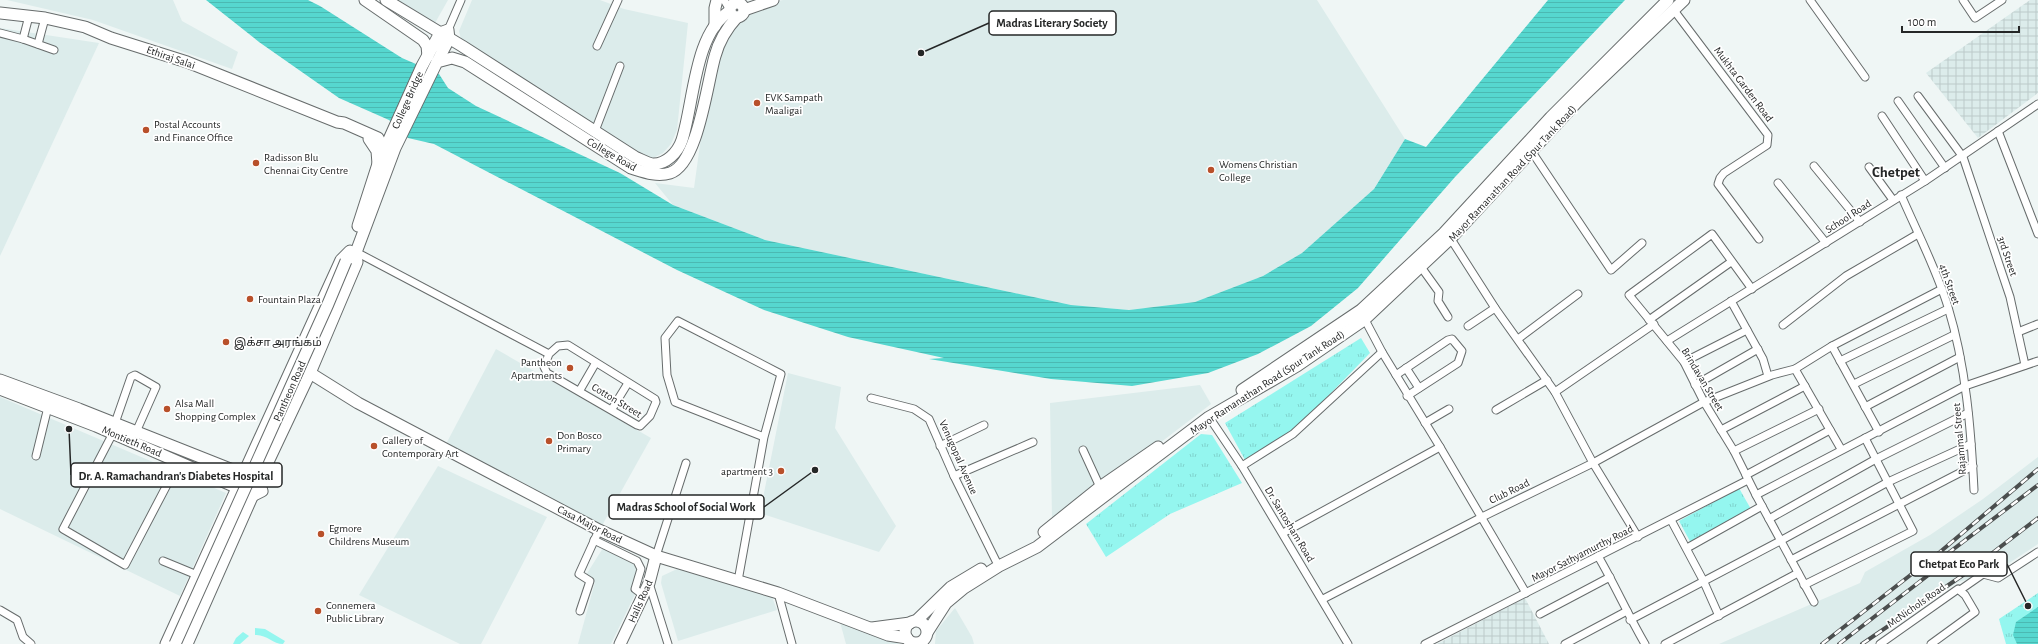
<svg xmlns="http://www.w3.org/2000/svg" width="2038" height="644" font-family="'Alegreya Sans','Noto Sans Tamil',sans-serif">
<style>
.built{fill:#dceceb}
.industrial{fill:url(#industrial-grid)}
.grass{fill:url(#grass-tufts)}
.garden{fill:#94f6ef}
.water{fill:url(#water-rules)}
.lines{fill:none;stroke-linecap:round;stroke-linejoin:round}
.street-casing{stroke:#676c6c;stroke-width:9}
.secondary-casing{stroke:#676c6c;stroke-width:13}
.street{stroke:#fff;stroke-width:7}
.secondary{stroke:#fff;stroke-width:11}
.rail-casing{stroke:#4b4e4e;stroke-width:4}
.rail{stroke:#fff;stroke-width:2.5;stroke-dasharray:8;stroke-linecap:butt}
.secondary-bridge-casing{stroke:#676c6c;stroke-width:13;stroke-linecap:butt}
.secondary-bridge{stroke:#fff;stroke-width:11}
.poi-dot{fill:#b8502a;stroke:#fff;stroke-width:1.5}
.labels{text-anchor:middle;stroke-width:3.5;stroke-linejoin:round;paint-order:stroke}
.street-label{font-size:11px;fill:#252727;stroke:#fff}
.poi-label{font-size:11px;fill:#252727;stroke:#fff;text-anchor:start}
.district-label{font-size:15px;font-weight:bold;fill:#252727;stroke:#fff}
.leader{fill:none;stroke:#252727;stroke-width:1.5}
.callout-dot{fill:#252727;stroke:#fff;stroke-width:1.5}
.callout{fill:#fff;stroke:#252727;stroke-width:1.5}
.callout-label{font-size:12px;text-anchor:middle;font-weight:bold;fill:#252727}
</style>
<defs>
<pattern id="industrial-grid" width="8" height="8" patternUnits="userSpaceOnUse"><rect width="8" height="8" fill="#dceceb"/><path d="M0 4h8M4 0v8" fill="none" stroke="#bdcaca"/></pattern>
<pattern id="grass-tufts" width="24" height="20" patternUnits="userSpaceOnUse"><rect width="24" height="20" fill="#94f6ef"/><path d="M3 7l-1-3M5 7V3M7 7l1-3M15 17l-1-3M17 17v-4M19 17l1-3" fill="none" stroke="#7fd3cd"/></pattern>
<pattern id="water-rules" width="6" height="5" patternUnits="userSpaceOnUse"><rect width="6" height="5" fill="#56d7cf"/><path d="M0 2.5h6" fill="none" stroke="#4bb9b2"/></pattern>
</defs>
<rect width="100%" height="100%" fill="#eff6f5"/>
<g class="built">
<path d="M7,0H173L182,21L238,52L232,69L93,20Z"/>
<path d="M398,0H448L435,23Z"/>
<path d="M472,0H600L624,9L688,23L677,130L671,144L663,153L653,158L642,157L461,39L459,31Z"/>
<path d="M783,0H1317L1405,139L1374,189L1302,253L1263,276L1195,302L1129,310L1071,305L765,240L673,205L655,183L694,188L712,58L726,30L745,14L769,3Z"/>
<path d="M0,28L99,43L0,256Z"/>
<path d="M496,349L651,438L599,531L446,444Z"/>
<path d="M788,373L841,387L835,428L896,526L879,552L760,513Z"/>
<path d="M1200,385L1211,404L1081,503L1052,518L1050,403Z"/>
<path d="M0,397L226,493L180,596L0,509Z"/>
<path d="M2038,457V544L1994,573L1958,582L1864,644H1719L1860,583L1865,572L1930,535L1983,499Z"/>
<path d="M438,466L547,517L481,644H460L359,595Z"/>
<path d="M603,548L637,564L642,575L640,584L611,644H578L595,582L586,575Z"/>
<path d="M677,569L772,597L777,610L678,641L661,583L662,576Z"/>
<path d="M955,608L972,637L974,644H935L936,631Z"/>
<path d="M840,622L877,634L900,644H846Z"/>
</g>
<g class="industrial">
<path d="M2030,0H2038V93L1978,138L1926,73Z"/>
<path d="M1525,598L1549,644H1437Z"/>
</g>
<g class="grass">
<path d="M1361,338L1370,353L1289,436L1245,460L1225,423Z"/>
<path d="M1201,434L1212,435L1242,483L1170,514L1106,557L1086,524Z"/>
<path d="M1739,488L1752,511L1692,545L1679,521Z"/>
<path d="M2038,593V644H2006L1999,619Z"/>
</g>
<g class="garden">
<path d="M255,628L265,629L285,641L283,644C273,644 266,634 255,635Z"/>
<path d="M243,632L249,636L240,644H233L236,638Z"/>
</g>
<g class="water">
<path d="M206,0H308L320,6L402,58L439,74L448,88L476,106L620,173L673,205L765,240L1071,305L1129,310L1195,302L1263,276L1302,253L1374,189L1405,139L1426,147L1548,0H1625L1455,177L1358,288L1311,326L1258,354L1208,373L1132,386L1051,379L929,359L944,358L848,337L764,310L677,270L434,144L408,138L389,120L339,98L259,42Z"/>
<path d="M2038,607V644H2017L2013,635L2016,622Z"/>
</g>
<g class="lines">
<defs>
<g id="street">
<path d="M724,0L730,10"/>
<path d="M735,0L737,4"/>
<path d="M1810,0L1865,77"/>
<path d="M1963,0L1975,18L2002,0"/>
<path d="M1673,9L1768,135L1767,145L1724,173L1720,178L1718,184L1759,239"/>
<path d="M448,30L461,0"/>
<path d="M0,33L23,39L54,50"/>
<path d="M23,39L29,16"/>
<path d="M38,44L45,18"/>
<path d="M597,46L618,0"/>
<path d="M1918,96L1963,157L2010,297L2025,365"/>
<path d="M1898,101L1945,168"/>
<path d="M1882,116L1925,181"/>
<path d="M595,131L620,66"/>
<path d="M1998,131L2038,234"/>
<path d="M1532,152L1611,270L1642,243"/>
<path d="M1814,166L1860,222"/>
<path d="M1869,167L1893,200"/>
<path d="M1778,183L1826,243"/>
<path d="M1901,195C1917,232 1936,268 1948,307C1966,366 1971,429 1974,490"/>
<path d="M1449,236L1495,308L1555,392L1593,463L1638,537"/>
<path d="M356,252L549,354L544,367L547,373L637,425L640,426L650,416L656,402L655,399L568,345L558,346L549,354"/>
<path d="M1421,267L1439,292L1438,301L1448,317"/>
<path d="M1752,289L1712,234L1629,295L1684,362L1704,402L1734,451L1756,495L1965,386L2038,361"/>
<path d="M1731,301L1763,359L1768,376"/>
<path d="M1363,316L1382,352L1440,447L1526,593"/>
<path d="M1649,320L1731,262"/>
<path d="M1783,325L1846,276L1918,234"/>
<path d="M1468,326L1495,308"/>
<path d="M2018,332L2038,324"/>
<path d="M1518,339L1578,294"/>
<path d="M1667,341L1925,181L2038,104"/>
<path d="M1832,346L1879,432"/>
<path d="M1840,361L1948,309"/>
<path d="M1684,362L1747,330"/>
<path d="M1406,368L1419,388"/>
<path d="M1795,369L1841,449"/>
<path d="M1396,375L1448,340L1452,339L1462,351L1458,363L1407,396"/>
<path d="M1854,384L1954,335"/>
<path d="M1695,385L1758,349"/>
<path d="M580,390L595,364"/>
<path d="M1555,392L1654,324"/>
<path d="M871,398L914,409L929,419L954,476L996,561"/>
<path d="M1865,407L1960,357"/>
<path d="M612,409L628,383"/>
<path d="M1496,410L1547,380"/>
<path d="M1209,417L1242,466L1348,644"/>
<path d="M115,423L131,377L135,375L156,387L136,432"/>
<path d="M1425,423L1449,409"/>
<path d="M1721,430L1805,386"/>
<path d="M113,433L63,529L125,565L179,462"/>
<path d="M940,446L984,425"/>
<path d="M1083,450L1100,487"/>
<path d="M1734,451L1819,409"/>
<path d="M36,456L48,407"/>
<path d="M1242,466L1293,434L1382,352"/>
<path d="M1746,475L1830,430"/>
<path d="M954,476L1033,442"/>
<path d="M1756,495L1814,602"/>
<path d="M1769,519L1876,459L1968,413"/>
<path d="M1671,520L1703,580L1719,616"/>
<path d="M1283,533L1440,447"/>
<path d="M594,540L637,561L641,569L635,589L643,595"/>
<path d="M1687,548L1762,506"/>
<path d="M656,556L686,463"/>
<path d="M1598,556C1615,585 1628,615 1645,644"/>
<path d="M1791,560L1973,466"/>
<path d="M163,561L197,575"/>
<path d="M738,581L764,437L781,374L678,321L665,338L667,375L675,402L764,437"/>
<path d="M649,583L668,644"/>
<path d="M1804,585L1913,531L1865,438"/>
<path d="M1960,590L1983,574L1998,578L2038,552"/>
<path d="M778,593L792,644"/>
<path d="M1323,599L1482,517L1593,463L1704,402L1772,375L1795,369L1832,346L1942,289"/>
<path d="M0,610L17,620L23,637L31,644"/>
<path d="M580,611L590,581L579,574L599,530"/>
<path d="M1540,614L1610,577"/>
<path d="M1630,620L1780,541L1888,482L1971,444"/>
<path d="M1425,644L1748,480"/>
<path d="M1565,644L1627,611"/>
<path d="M1665,644L1798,573"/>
<path d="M1880,644L1958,589L1965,595L1975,612L1931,644"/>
</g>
<g id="secondary">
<path d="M365,0L423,40L427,46L428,56"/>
<path d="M386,0L462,46L635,157C640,159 647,163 652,164C666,165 678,152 682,140C694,103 694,33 730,11"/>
<circle cx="737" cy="10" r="7"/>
<path d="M744,10L773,0"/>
<path d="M0,13L45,18L85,27L111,38L187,62L337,122L344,123L378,138L380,142"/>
<path d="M715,26V8L717,0"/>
<path d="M369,139L377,151L378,164"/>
<path d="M358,226L378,164L422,66L440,33L448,30L449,39L437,62"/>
<path d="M352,263L395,148L437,62L452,58L465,62L631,168C644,172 657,177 670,173C698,164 707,83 715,56C719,41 726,29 737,17"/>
<path d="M310,373L358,403L599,530L656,556L778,593L888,635L907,638"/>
<path d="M0,380L79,409L243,474L259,481L262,491L254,495L96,426L0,389"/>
<path d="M1242,390L1361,310L1444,233L1551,117L1668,0"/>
<path d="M1044,532L1100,487L1158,447"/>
<path d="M917,620L951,587L981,569"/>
<circle cx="916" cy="632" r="11"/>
<path d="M872,628L910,623"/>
<path d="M928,631L946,603L964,588L999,566L1037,547L1209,417L1297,366L1364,320L1451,238L1577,102L1684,0"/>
<path d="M166,644L341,260L350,251"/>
<path d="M187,644L259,481L310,373L357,262L356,256"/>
<path d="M620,644L649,583L656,556"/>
</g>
</defs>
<use href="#street" class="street-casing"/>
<use href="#secondary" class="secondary-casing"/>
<use href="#street" class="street"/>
<use href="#secondary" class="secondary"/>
<defs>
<g id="rail">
<path d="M1922,573L2038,485"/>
<path d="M1822,644L1940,552L2038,469"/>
<path d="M1839,644L1931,573"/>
<path d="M1862,644L1969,571L2038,518"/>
</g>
</defs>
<use href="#rail" class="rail-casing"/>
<use href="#rail" class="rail"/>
<defs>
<path id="secondary-bridge" d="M175,644L328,304L346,261"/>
</defs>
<use href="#secondary-bridge" class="secondary-bridge-casing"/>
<use href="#secondary-bridge" class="secondary-bridge"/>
</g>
<g class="poi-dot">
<circle cx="757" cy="103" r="4"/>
<circle cx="146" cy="130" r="4"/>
<circle cx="256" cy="163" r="4"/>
<circle cx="1211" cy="170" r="4"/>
<circle cx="250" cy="299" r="4"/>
<circle cx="226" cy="342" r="4"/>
<circle cx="570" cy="368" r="4"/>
<circle cx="167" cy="409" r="4"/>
<circle cx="549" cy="441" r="4"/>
<circle cx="374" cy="446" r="4"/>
<circle cx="781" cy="471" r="4"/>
<circle cx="321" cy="534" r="4"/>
<circle cx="318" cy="611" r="4"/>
</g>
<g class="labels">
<g class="street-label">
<text transform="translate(171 57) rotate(19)" y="4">Ethiraj Salai</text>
<text transform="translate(1744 84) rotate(53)" y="4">Mukhta Garden Road</text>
<text transform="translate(407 100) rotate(-66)" y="4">College Bridge</text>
<text transform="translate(612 154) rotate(30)" y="4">College Road</text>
<text transform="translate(1512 173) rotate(-47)" y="4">Mayor Ramanathan Road (Spur Tank Road)</text>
<text transform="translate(1848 216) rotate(-33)" y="4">School Road</text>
<text transform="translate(2008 256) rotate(71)" y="4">3rd Street</text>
<text transform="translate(1950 284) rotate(70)" y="4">4th Street</text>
<text transform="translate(1703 379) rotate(59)" y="4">Brindavan Street</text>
<text transform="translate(1267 382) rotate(-33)" y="4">Mayor Ramanathan Road (Spur Tank Road)</text>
<text transform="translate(289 391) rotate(-66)" y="4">Pantheon Road</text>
<text transform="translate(617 400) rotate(31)" y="4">Cotton Street</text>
<text transform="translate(1959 439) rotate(-95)" y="4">Rajammal Street</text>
<text transform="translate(132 441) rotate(23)" y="4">Montieth Road</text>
<text transform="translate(959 457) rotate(66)" y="4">Venugopal Avenue</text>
<text transform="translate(1509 491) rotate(-26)" y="4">Club Road</text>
<text transform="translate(590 524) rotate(27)" y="4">Casa Major Road</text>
<text transform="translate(1290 524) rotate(59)" y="4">Dr. Santosham Road</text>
<text transform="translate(1582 553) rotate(-27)" y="4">Mayor Sathyamurthy Road</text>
<text transform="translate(640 601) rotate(-66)" y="4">Halls Road</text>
<text transform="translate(1916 605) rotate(-35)" y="4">McNichols Road</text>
</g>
<g class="poi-label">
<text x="765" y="101">EVK Sampath<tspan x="765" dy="13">Maaligai</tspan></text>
<text x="154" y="128">Postal Accounts<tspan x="154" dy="13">and Finance Office</tspan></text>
<text x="264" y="161">Radisson Blu<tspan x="264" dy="13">Chennai City Centre</tspan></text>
<text x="1219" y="168">Womens Christian<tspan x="1219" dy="13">College</tspan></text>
<text x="258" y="303">Fountain Plaza</text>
<text x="234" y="346">இக்சா அரங்கம்</text>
<text x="562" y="366" text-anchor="end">Pantheon<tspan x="562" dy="13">Apartments</tspan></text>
<text x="175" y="407">Alsa Mall<tspan x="175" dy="13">Shopping Complex</tspan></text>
<text x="557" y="439">Don Bosco<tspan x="557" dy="13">Primary</tspan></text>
<text x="382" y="444">Gallery of<tspan x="382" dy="13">Contemporary Art</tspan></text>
<text x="773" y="475" text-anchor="end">apartment 3</text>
<text x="329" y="532">Egmore<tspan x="329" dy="13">Childrens Museum</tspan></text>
<text x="326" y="609">Connemera<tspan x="326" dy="13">Public Library</tspan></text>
</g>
<g class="district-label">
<text x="1896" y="177">Chetpet</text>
</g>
</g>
<path class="leader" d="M921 53L989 23M69 429L71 475M815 470L764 507M2028 606L2007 564"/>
<g class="callout-dot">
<circle cx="921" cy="53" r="4"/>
<circle cx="69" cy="429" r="4"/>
<circle cx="815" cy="470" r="4"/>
<circle cx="2028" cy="606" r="4"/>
</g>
<g class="callout">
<rect x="989" y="11" width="127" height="24" rx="4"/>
<rect x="71" y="463" width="211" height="24" rx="4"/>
<rect x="609" y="495" width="155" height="24" rx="4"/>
<rect x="1911" y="552" width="96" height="24" rx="4"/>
</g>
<g class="callout-label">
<text x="1052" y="27">Madras Literary Society</text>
<text x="176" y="480">Dr. A. Ramachandran's Diabetes Hospital</text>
<text x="686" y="511">Madras School of Social Work</text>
<text x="1959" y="568">Chetpat Eco Park</text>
</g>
<path d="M1902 26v6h117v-6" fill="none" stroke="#252727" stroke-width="2"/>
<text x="1908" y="26" font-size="12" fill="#252727" stroke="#ffffff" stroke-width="3" paint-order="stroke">100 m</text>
</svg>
